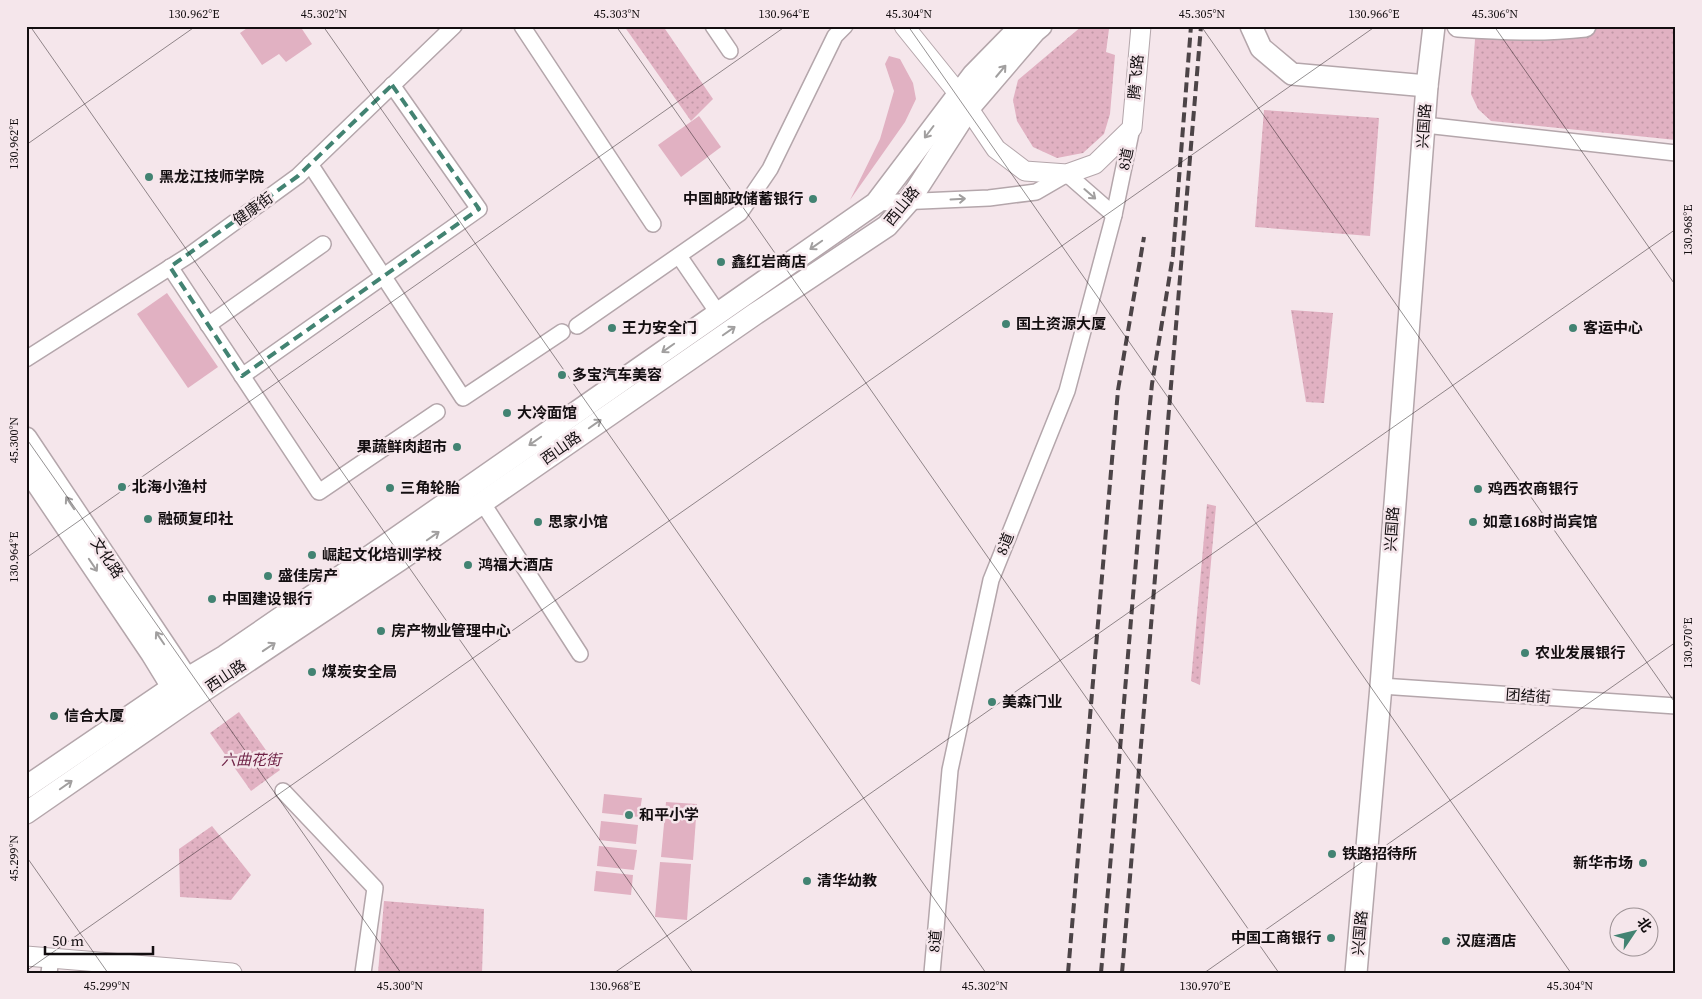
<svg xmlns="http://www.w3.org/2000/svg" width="1702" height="999" font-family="'Source Serif 4','Noto Sans SC',serif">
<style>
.grass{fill:#e1b1c2}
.park{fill:url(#park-dots)}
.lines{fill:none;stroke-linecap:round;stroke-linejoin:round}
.minor-casing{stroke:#b4a6ab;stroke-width:18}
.tertiary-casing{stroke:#b4a6ab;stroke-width:21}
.secondary-casing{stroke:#b4a6ab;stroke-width:24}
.minor{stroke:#fff;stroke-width:15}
.tertiary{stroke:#fff;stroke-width:19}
.secondary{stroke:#fff;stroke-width:21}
.rail{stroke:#4c4447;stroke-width:4;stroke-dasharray:10 5;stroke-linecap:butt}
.oneway{stroke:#a19f9f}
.marked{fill:none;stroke:#428372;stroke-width:4;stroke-dasharray:10 6;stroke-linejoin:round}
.ticks{fill:none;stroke:#130e10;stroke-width:1;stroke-opacity:0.45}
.poi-dot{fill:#428372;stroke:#f5e6eb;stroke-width:2}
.labels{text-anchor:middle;stroke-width:5;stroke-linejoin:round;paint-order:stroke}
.street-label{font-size:15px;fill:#130e10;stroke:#f5e6eb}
.poi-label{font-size:15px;font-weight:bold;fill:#130e10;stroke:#f5e6eb;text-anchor:start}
.park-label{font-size:15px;font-style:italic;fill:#6f2347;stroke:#f5e6eb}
.neatline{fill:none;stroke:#130e10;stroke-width:2}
.ticks-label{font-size:12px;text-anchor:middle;fill:#130e10}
</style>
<defs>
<pattern id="park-dots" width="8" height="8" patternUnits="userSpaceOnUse" patternTransform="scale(1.25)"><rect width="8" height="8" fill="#e1b1c2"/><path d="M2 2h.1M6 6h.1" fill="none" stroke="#c097a6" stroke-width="1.8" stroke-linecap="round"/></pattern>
</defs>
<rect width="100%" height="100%" fill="#f5e6eb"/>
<g class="grass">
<path d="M250,26H300L312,44L286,62L279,54L262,65L240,33Z"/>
<path d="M889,56L900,59L913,83L916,99L905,122L850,200L880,139L894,91L885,64Z"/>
<path d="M699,116L721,147L681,177L658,145Z"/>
<path d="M167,293L218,367L188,388L137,314Z"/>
<path d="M604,794L642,798L639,817L602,813Z"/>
<path d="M666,802L697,804L693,860L661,857Z"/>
<path d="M601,821L638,825L636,844L599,840Z"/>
<path d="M599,846L637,850L634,870L597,866Z"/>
<path d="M660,862L691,864L687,920L655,917Z"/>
<path d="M596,871L633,875L631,895L594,891Z"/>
</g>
<g class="park">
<path d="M624,26H663L713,99L691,121Z"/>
<path d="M1082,26H1094L1093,29H1109L1106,52L1115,55L1110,114L1104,134L1083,153L1057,158L1033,147L1017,121L1013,100L1018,80Z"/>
<path d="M1476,26H1676V140L1491,121L1478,109L1471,94Z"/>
<path d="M1264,110L1379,118L1370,236L1255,227Z"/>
<path d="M1291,310L1333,313L1324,403L1306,402Z"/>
<path d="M1207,504L1216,506L1200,685L1191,681Z"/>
<path d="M239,712L280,770L251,791L210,733Z"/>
<path d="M212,826L251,875L231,900L180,897L179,849Z"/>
<path d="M384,901L484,909L482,973H378Z"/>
</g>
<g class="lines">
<defs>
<g id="minor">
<path d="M522,26L653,224"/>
<path d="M713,26L730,51"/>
<path d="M1425,125L1676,153"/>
<path d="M310,164L463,398L562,332"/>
<path d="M876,203L989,198L1036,192L1067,174L1114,215"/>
<path d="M679,256L718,313"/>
<path d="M170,267L319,492L437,412"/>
<path d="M208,325L323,244"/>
<path d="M577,326L740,213L770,169L835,36L845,26"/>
<path d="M26,359L191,254L298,176L454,26"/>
<path d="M242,376L479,209L392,85"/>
<path d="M482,502L580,654"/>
<path d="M1381,686L1676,706"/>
<path d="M283,791L375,888L363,973"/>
<path d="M49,973L51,958"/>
<path d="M932,973L950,770L991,580L1067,391L1114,215L1132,128"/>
</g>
<g id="tertiary">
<path d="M904,26L958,93L996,149L1025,171L1067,174L1095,164L1132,128L1141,26"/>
<path d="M26,956L232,973"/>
</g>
<g id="secondary">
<path d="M1251,26L1261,48L1292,74L1427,86"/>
<path d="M1458,26C1501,29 1543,31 1585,26"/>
<path d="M26,438L187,679"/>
<path d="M26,467L152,654L179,698"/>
<path d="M26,787L173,687L225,656L359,564L876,203L973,75L1021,26"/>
<path d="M26,813L185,703L401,559L755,314L887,226L909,201L969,108L1035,31L1041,26"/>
<path d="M1356,973L1381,686L1427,86L1434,26"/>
</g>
</defs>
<use href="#minor" class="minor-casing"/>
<use href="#tertiary" class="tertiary-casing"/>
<use href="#secondary" class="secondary-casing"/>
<use href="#minor" class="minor"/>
<use href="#tertiary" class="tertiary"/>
<use href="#secondary" class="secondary"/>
<g class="rail">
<path d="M1068,973L1118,390L1144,237"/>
<path d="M1101,973L1146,443L1152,384L1173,255L1191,26"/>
<path d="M1122,973L1201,26"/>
</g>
</g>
<defs><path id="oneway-shaft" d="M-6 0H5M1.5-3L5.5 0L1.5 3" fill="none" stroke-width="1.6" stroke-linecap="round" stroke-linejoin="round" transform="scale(1.25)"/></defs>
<g class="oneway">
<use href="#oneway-shaft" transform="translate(1001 71) rotate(-50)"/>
<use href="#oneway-shaft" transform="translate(929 132) rotate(127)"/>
<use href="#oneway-shaft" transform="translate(1090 194) rotate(41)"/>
<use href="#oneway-shaft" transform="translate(958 199) rotate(-3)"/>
<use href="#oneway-shaft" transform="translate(816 245) rotate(145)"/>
<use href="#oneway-shaft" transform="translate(729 331) rotate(-35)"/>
<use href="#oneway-shaft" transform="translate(668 348) rotate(145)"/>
<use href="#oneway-shaft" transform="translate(595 424) rotate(-35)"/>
<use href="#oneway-shaft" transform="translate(535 441) rotate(145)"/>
<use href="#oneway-shaft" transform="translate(70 503) rotate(-124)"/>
<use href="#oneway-shaft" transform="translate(433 536) rotate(-35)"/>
<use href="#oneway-shaft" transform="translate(93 565) rotate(56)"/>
<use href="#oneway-shaft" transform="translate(160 638) rotate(-124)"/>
<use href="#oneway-shaft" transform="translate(269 647) rotate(-34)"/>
<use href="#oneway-shaft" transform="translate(66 785) rotate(-35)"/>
</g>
<path class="marked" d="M392,85L479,209L242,376L170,267L298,176Z"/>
<path class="ticks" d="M30,26L693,973M323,26L986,973M616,26L1279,973M908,26L1571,973M1201,26L1676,704M1494,26L1676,286M26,145L196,26M26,438L401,973M26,558L786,26M26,856L108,973M26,971L1376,26M614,973L1676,229M1204,973L1676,642"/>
<g class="poi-dot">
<circle cx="149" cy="177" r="5"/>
<circle cx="813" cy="199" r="5"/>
<circle cx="721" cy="262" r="5"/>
<circle cx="1006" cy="324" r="5"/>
<circle cx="612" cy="328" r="5"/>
<circle cx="1573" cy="328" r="5"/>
<circle cx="562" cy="375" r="5"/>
<circle cx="507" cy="413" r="5"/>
<circle cx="457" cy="447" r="5"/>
<circle cx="122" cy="487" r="5"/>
<circle cx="390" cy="488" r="5"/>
<circle cx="1478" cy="489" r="5"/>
<circle cx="148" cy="519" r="5"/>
<circle cx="538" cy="522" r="5"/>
<circle cx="1473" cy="522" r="5"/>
<circle cx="312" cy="555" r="5"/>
<circle cx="468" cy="565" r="5"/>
<circle cx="268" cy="576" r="5"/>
<circle cx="212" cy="599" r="5"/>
<circle cx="381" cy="631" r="5"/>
<circle cx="1525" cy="653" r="5"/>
<circle cx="312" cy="672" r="5"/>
<circle cx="992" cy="702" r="5"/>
<circle cx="54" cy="716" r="5"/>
<circle cx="629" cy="815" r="5"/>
<circle cx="1332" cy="854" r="5"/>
<circle cx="1643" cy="863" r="5"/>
<circle cx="807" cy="881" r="5"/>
<circle cx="1331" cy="938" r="5"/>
<circle cx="1446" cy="941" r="5"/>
</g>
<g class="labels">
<g class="street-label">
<text transform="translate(1136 77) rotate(-85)" y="5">腾飞路</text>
<text transform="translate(1424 126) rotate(-86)" y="5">兴国路</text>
<text transform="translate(1126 159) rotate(-78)" y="5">8道</text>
<text transform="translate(902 206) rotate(-51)" y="5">西山路</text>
<text transform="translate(253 209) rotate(-36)" y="5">健康街</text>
<text transform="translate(561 448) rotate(-35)" y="5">西山路</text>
<text transform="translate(1392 529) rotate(-86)" y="5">兴国路</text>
<text transform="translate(1005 544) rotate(-68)" y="5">8道</text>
<text transform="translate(107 558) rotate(56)" y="5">文化路</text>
<text transform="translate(226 676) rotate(-34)" y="5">西山路</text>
<text transform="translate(1528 696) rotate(4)" y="5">团结街</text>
<text transform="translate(1360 933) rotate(-85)" y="5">兴国路</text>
<text transform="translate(935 941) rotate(-85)" y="5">8道</text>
</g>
<g class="poi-label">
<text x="159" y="182">黑龙江技师学院</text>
<text x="803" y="204" text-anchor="end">中国邮政储蓄银行</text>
<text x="731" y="267">鑫红岩商店</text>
<text x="1016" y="329">国土资源大厦</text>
<text x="622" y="333">王力安全门</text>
<text x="1583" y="333">客运中心</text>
<text x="572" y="380">多宝汽车美容</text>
<text x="517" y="418">大冷面馆</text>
<text x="447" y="452" text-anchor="end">果蔬鲜肉超市</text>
<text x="132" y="492">北海小渔村</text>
<text x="400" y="493">三角轮胎</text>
<text x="1488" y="494">鸡西农商银行</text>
<text x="158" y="524">融硕复印社</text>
<text x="548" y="527">思家小馆</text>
<text x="1483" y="527">如意168时尚宾馆</text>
<text x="322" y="560">崛起文化培训学校</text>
<text x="478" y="570">鸿福大酒店</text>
<text x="278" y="581">盛佳房产</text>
<text x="222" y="604">中国建设银行</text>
<text x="391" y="636">房产物业管理中心</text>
<text x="1535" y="658">农业发展银行</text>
<text x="322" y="677">煤炭安全局</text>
<text x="1002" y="707">美森门业</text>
<text x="64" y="721">信合大厦</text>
<text x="639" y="820">和平小学</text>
<text x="1342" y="859">铁路招待所</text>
<text x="1633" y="868" text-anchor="end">新华市场</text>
<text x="817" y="886">清华幼教</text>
<text x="1321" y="943" text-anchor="end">中国工商银行</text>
<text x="1456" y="946">汉庭酒店</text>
</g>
<g class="park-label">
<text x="251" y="765">六曲花街</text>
</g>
</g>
<rect width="1702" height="999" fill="none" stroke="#f5e6eb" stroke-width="55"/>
<g transform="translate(1634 932) rotate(55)"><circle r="24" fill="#f5e6eb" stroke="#9b9093"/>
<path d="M0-4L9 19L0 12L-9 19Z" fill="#428372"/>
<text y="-8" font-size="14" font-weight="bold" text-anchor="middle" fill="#130e10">北</text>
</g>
<path d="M45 946v8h108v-8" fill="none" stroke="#130e10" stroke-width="2.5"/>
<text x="52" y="946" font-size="15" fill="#130e10" stroke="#f5e6eb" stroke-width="4" paint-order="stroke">50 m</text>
<rect x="28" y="28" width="1646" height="944" class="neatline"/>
<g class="ticks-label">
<text x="194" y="18">130.962°E</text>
<text x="324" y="18">45.302°N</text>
<text x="617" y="18">45.303°N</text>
<text x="784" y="18">130.964°E</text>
<text x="909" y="18">45.304°N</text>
<text x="1202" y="18">45.305°N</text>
<text x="1374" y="18">130.966°E</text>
<text x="1495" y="18">45.306°N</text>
<text transform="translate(14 144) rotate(-90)" y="4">130.962°E</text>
<text transform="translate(1688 230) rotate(-90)" y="4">130.968°E</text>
<text transform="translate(14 440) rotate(-90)" y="4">45.300°N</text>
<text transform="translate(14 557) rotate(-90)" y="4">130.964°E</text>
<text transform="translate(1688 643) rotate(-90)" y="4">130.970°E</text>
<text transform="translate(14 858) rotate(-90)" y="4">45.299°N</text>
<text x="107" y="990">45.299°N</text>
<text x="400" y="990">45.300°N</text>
<text x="615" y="990">130.968°E</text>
<text x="985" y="990">45.302°N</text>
<text x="1205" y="990">130.970°E</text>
<text x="1570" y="990">45.304°N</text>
</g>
</svg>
